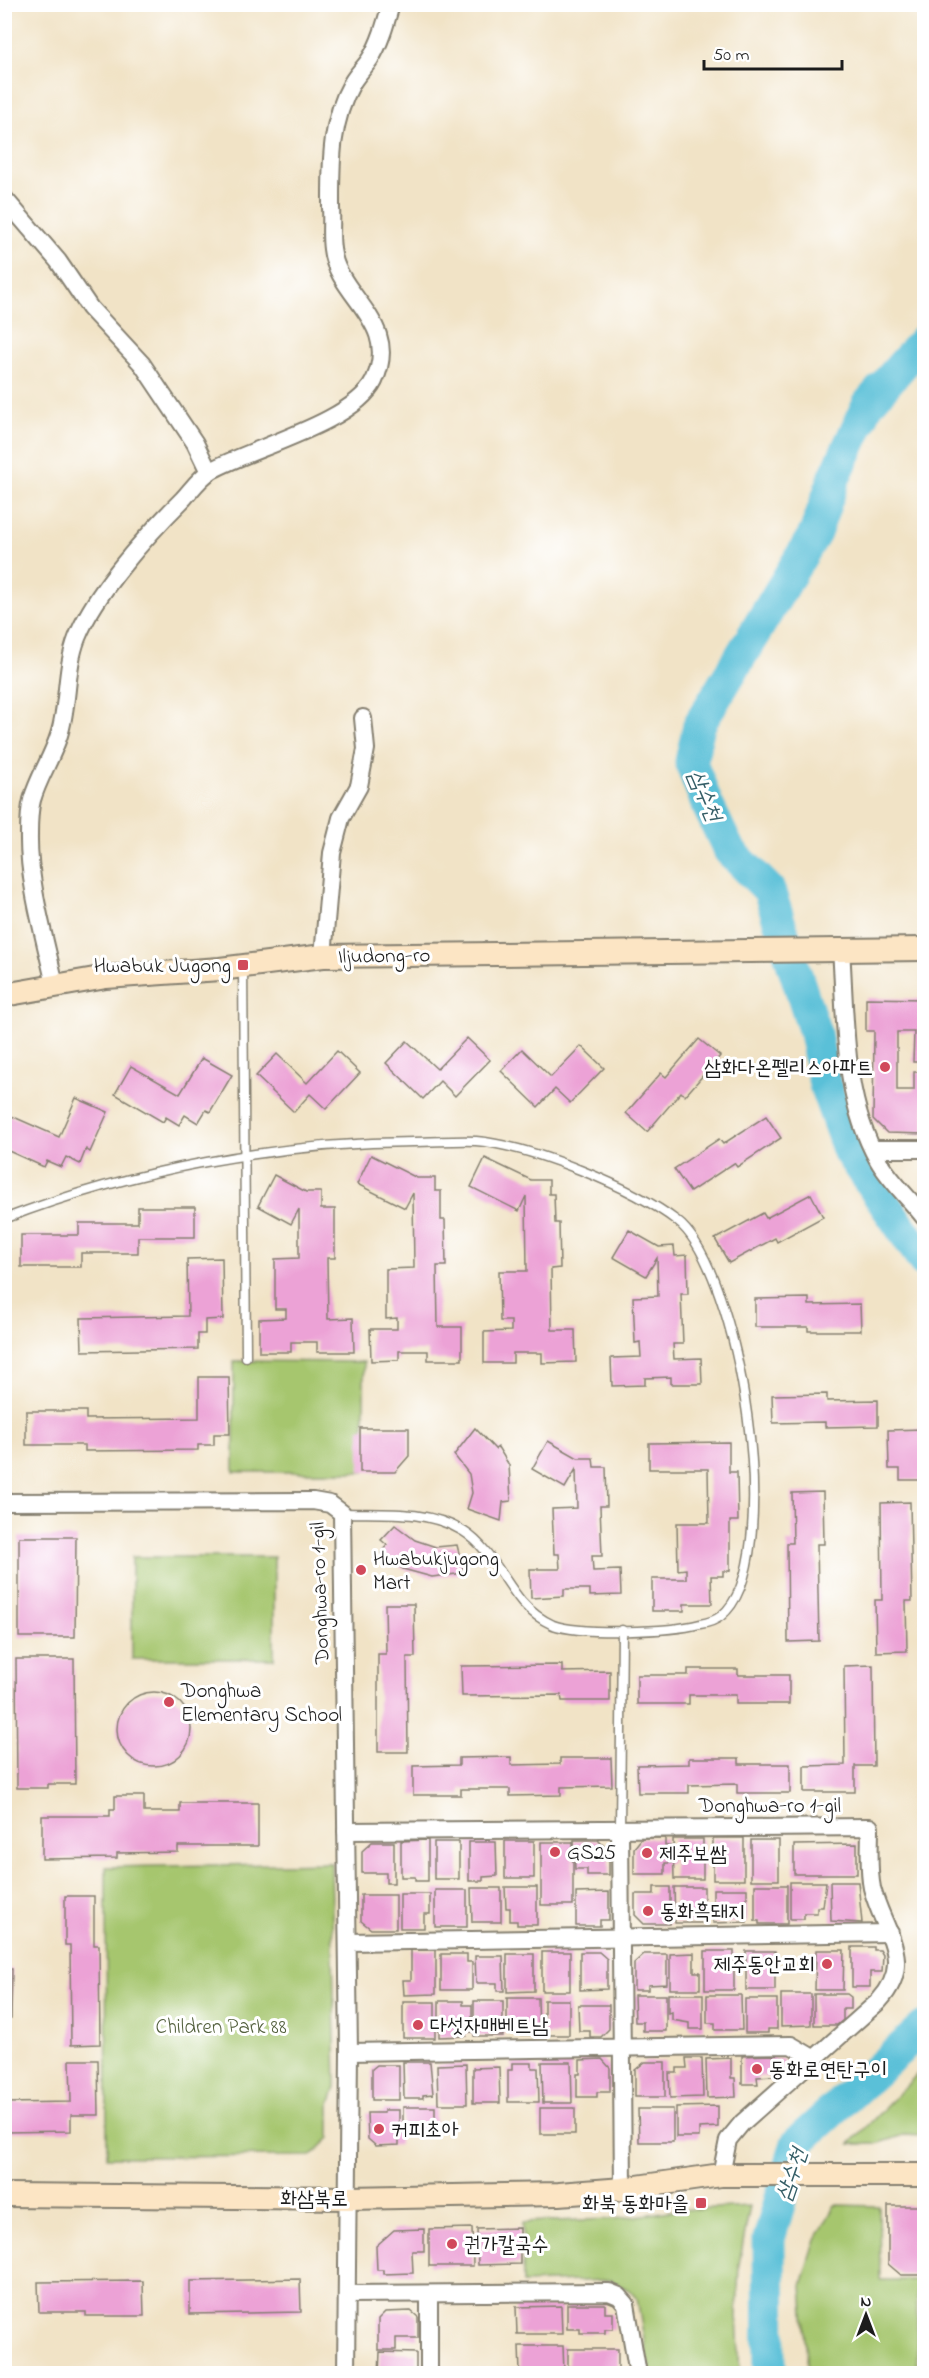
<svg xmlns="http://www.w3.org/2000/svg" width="929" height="2378" font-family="'Indie Flower','Poor Story',sans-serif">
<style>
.green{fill:#a6c66e;stroke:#617145;stroke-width:1.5}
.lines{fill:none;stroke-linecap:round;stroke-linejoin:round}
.river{stroke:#5ac0d8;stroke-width:33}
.building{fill:#eca2d6}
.lane-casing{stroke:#868071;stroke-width:11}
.street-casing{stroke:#868071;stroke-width:20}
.secondary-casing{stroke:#868071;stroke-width:26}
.lane{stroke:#fff;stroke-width:8}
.street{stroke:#fff;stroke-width:16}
.secondary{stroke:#fce5c4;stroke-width:22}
.poi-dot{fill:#d1495b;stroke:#fff;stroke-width:2}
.labels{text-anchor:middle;stroke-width:6;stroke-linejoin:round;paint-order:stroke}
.street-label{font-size:21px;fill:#1c1c1c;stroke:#fff}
.poi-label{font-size:21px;fill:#1c1c1c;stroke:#fff;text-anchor:start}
.park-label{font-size:21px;fill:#53603d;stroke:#fff}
.water-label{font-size:22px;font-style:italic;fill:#355e67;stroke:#fff}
</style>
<rect width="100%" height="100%" fill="#fff"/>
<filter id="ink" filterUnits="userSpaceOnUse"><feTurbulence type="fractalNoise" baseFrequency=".0167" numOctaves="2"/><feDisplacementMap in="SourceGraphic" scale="12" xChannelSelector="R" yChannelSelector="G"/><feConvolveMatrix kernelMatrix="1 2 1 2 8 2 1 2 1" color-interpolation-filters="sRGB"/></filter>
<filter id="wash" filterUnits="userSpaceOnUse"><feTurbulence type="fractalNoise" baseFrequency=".008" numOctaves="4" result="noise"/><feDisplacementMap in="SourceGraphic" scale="24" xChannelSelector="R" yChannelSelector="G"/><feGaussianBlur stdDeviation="1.35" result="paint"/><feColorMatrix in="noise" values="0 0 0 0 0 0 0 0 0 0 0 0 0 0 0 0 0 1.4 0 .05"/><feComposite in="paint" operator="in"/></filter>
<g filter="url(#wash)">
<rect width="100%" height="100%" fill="#f1e3c6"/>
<g class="green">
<path d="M234,1361L364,1362V1472H234Z"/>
<rect x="132" y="1557" width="142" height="102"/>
<path d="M331,1863L336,2087L330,2104V2138L311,2156L107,2157L106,1867Z"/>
<path d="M924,2067V2136L903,2135L876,2144H850Z"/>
<path d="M835,2205L879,2206L880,2280H917V2373H808L802,2285L816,2239Z"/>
<path d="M750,2206L739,2264L737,2316L740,2373H650L637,2299L629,2290L611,2280L523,2283V2222L615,2219L677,2210Z"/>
</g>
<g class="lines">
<g class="river">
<path d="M924,340L868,404L835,476L815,533L699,725L691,762L707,804L729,850L769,890L815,1033L825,1085L849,1152L924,1261"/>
<path d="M770,2374L769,2239L797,2143L924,2027"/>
</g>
</g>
<g id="blocks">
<g class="building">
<path d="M866,998L924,999V1062H913L914,1032H897V1090H914V1072H924V1134L887,1133L873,1119L874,1031H866Z"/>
<path d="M467,1038L490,1060L455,1096L440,1081L423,1099L386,1063L407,1041L437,1069Z"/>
<path d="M699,1039L720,1056L685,1096L681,1092L647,1132L626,1113L661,1073L666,1077Z"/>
<path d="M581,1046L604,1068L570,1103L555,1089L538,1107L501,1071L522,1049L551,1077Z"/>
<path d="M337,1051L360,1073L326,1109L310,1094L294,1112L256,1076L277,1054L307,1083Z"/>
<path d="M202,1058L232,1075L210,1112L206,1110L198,1123L185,1115L179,1125L166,1117L163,1122L115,1094L131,1066L180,1094Z"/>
<path d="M76,1098L108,1112L90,1152L86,1149L80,1164L66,1157L61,1167L47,1161L44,1167L4,1149V1120L7,1114L59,1137Z"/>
<path d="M766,1116L781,1138L737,1167L734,1163L690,1192L674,1169L719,1139L723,1144Z"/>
<path d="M371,1155L417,1178H435V1191H441V1220H445L446,1266H437L438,1327H462V1360H428V1351H399V1360L371,1361L370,1329H397V1318L386,1319V1269L414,1268L413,1193L405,1208L357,1184Z"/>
<path d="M485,1158L531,1180H549V1194H554L555,1223H559L560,1268L551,1269L552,1330H575L576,1362L542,1363V1353H513V1363H484V1332L511,1331V1321H500L499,1271H527L526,1196L519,1211L471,1187Z"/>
<path d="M274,1175L306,1192H321V1209H335V1258H327L328,1319L353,1318L354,1352H317V1342H291V1352H259V1319L286,1318V1309H275V1259L299,1258V1209L291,1224L258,1206Z"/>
<path d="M811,1194L823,1217L777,1242L775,1238L729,1263L715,1239L763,1213L766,1218Z"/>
<path d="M138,1207H195V1237H138V1253H81V1267H21V1235H79V1223H138Z"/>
<path d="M629,1230L659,1247L674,1246L675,1256L687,1255L688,1294H681L683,1344H673L674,1359L701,1358L702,1384H671V1377L645,1378V1385L612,1386L611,1358L641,1357L640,1342L635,1343L633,1297L658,1296L657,1258L646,1276L613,1257Z"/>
<path d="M222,1258L223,1319L205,1320V1334H198V1349L82,1351L81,1318L188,1316L187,1259Z"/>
<path d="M809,1298V1305L860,1304L861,1331H808V1327H755V1299Z"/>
<path d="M199,1377H229L230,1434H214V1445H198V1450L85,1451V1445H26V1411H86V1419L199,1418Z"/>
<path d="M827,1394V1401L878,1400V1426L825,1427V1422L773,1423L772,1395Z"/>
<path d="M360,1428H409V1456L395,1472H360Z"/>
<path d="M475,1428L495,1449L498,1447L509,1465L511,1501L503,1502L501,1521L467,1509L472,1493L469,1474L454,1455Z"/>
<path d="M924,1429V1480H900V1469H889L888,1430Z"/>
<path d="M548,1441L578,1458H593L594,1467H606L607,1506H600L602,1556H592L593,1571L620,1570L621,1595L590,1596V1589H564V1596L531,1598L530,1569H560L559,1554H554L552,1509L577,1508L576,1469L565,1488L532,1469Z"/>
<path d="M729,1442V1472H737L738,1521H730V1571H723V1576H711L712,1604H684V1611H652V1579H686V1569L678,1570L677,1523H709L708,1469H649V1443Z"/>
<path d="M823,1492L824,1544H817L819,1641L788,1642L787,1543H793L792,1493Z"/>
<path d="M910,1502L912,1601H906L907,1651L876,1652L875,1600H882L881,1503Z"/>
<path d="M395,1525L415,1540L436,1547L457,1545L464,1573L432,1577L403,1569L381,1553L387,1545L381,1540Z"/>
<path d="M19,1537H76L75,1637H19Z"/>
<path d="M385,1604H414L415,1657H407L408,1752H378V1654H386Z"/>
<path d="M16,1659H74L75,1784H48V1788H17Z"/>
<path d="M562,1665V1672L610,1671V1701H562L561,1695L462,1696L461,1666Z"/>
<path d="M873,1665L874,1766H855V1792H804V1766L845,1765L844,1666Z"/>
<path d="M688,1669H738V1675H789V1704H736V1695H689V1704H637V1675H688Z"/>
<circle cx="154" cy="1729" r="37"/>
<path d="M511,1757V1765L560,1764V1758H611L612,1786L561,1787V1795L510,1796V1789H461V1795H413V1766L459,1765V1758Z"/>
<path d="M689,1758H739V1764H790V1793H737V1784L689,1785V1793H638L637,1765L689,1764Z"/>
<path d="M115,1796H144V1812H180V1803H258V1846H178V1852L117,1853V1858L42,1859V1816H110V1809H115Z"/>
<path d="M642,1838H665V1846H671V1863H665V1874H634V1848Z"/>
<rect x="713" y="1838" width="31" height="42"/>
<path d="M673,1839H703V1879H674Z"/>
<path d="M428,1840V1881H415V1877H401V1841Z"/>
<path d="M574,1840H598L609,1851V1875H587V1869H575Z"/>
<rect x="751" y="1840" width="28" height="40"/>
<rect x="505" y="1841" width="29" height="37"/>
<path d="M372,1842H394V1883H386V1873H362V1851Z"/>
<rect x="434" y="1842" width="25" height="37"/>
<path d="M469,1842H496L497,1876L483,1877V1881H469Z"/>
<rect x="541" y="1842" width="32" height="63"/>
<path d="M857,1844V1874H794V1845Z"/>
<path d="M790,1882H826L823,1907H817V1913H804V1919H790Z"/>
<path d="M830,1882H858L862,1923L831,1921Z"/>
<path d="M755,1885H787V1924H759V1921H755Z"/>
<path d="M505,1887H537V1925H517V1921H510V1908H506Z"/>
<path d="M654,1887H670V1924H644L635,1915V1894H654Z"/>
<path d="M674,1887H704V1923H675Z"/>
<path d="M471,1888H501V1922H472Z"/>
<path d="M713,1889H747V1922L713,1923Z"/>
<rect x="435" y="1890" width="32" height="37"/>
<path d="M609,1892V1920H600V1926H576V1893Z"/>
<path d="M400,1894H430V1914H424V1928H400Z"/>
<path d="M361,1895H396V1929H371L361,1921Z"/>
<path d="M65,1896H94V1945H99L100,2044L71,2045L70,1945H65Z"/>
<path d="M852,1947H874V1950H880L883,1955L882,1972H870V1987H852Z"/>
<path d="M411,1950H436V1994L404,1995L403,1980H411Z"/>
<path d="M816,1950H844L843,1990H815Z"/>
<rect x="705" y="1951" width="29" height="39"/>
<rect x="746" y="1951" width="29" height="39"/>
<rect x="542" y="1952" width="28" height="39"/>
<path d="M580,1952H599L607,1959V1989L580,1990Z"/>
<path d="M694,1953V1972H700V1989H670V1954Z"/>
<path d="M441,1954H467V1962H472V1990H441Z"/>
<path d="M507,1954H534V1991L507,1992Z"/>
<path d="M644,1954H667V1984L648,1985V1990H634V1963Z"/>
<path d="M475,1956H503L504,1991H497V1983H476Z"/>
<path d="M4,1969H12L11,2019H4Z"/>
<path d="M668,1994H703V2029H689V2023L672,2020V2012L668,2013Z"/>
<path d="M781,1994H811V2025L781,2026Z"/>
<path d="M814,1994H847L851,1997V2009H843V2020L837,2025H814Z"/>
<path d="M634,1995H666V2031H643V2022H635Z"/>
<path d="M707,1995H741L742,2030H715V2023H707Z"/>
<path d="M507,1998H538L539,2035H517V2031H507Z"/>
<path d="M745,1999H777V2029H768V2033H745Z"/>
<rect x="544" y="2000" width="25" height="35"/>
<path d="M439,2001H463V2005H472V2032H466V2036L439,2037Z"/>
<rect x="474" y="2001" width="29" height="35"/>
<rect x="403" y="2002" width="32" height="36"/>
<path d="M578,2005H609V2029L601,2037H590V2031H579Z"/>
<path d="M773,2055L774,2058H783V2071H773V2076L757,2077L758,2084H742V2056Z"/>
<path d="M686,2058H702L703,2097L670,2098L669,2073H677V2068H687Z"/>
<path d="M731,2058V2078H735L736,2097L707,2098L706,2059Z"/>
<path d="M602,2059L610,2068V2092H597V2097H577V2074H580V2060Z"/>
<path d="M70,2060H98L99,2115H71V2131L4,2132V2103L71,2102Z"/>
<path d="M403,2062H430L433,2094L423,2095V2098H404Z"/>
<path d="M542,2062H571L572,2103H543Z"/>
<path d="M645,2062H665V2097H635V2070Z"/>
<path d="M512,2063H532V2068H538L539,2102H508V2070H512Z"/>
<path d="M466,2064L467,2104H438L437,2065Z"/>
<path d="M377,2065H399V2100H372V2069Z"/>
<path d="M499,2067L500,2103H473V2068Z"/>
<path d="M718,2106V2127L699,2128V2137H676V2107Z"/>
<path d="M403,2107H435V2125H432V2132L403,2133Z"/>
<rect x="540" y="2108" width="35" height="26"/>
<path d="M638,2109H673V2142H639Z"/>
<path d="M384,2110H399V2145L376,2146L368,2139L367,2113H384Z"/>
<path d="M888,2206H924V2275H901L888,2264Z"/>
<path d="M472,2228L473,2266H429V2229Z"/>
<path d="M520,2228V2264L478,2265L477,2229Z"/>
<path d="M424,2229V2251H412L413,2273L383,2274V2270H377L376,2246L394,2230Z"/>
<path d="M300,2279L301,2312L190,2314V2281Z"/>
<path d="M143,2281L144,2316H86V2312H39L38,2282Z"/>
<path d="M567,2304H605V2313H613V2329H605V2333H580V2329H567Z"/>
<path d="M561,2306L562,2334H517L516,2307Z"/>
<path d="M411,2311L418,2317V2338H396V2350H378V2319L385,2312Z"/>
<path d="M519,2346H563L564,2373H520Z"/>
<rect x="568" y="2349" width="50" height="25"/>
<path d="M380,2352L416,2353V2374H379Z"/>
</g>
</g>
</g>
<g filter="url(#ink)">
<use href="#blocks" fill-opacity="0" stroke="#868071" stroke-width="1.5"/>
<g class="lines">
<defs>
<g id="lane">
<path d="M243,966L246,1357"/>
<path d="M4,1219C134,1169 275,1143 414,1142C435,1142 456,1140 476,1141C531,1146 633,1187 677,1221C739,1268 788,1563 721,1616C716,1620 707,1623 700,1624C670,1632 582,1635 553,1625C542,1620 530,1611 522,1602C503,1579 489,1547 463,1531C426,1509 383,1514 342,1513"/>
<path d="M620,1829L622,1630"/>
</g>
<g id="street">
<path d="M4,198L58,261L90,308L142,364L195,443L209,472"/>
<path d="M841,949C846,1019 842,1097 878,1160C890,1181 910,1199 924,1217"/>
<path d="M323,956L332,853L341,818L359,786L366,749L363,718"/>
<path d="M55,985C45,938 28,883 29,835C29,824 29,811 32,800C38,778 52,758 59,735C69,704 65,669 77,638C95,592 148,534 183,499C192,489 201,476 212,470C252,448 354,422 374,381C402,322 337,297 332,249C330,235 332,221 331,208C331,164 330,122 352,83C357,74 365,67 370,59C380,44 386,22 391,4"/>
<path d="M873,1149H924"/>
<path d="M4,1502L313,1501L330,1504L342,1513L349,2052L346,2374"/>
<path d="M620,1829L623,2189"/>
<path d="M346,1831L870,1827C870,1847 868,1869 872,1888C883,1931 916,1961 879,2001L742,2123L728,2140L721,2175"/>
<path d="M348,1942L890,1933"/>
<path d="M349,2052L791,2045L813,2058"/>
<path d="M347,2294L609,2292L619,2296L626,2304L638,2374"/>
<path d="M429,2296V2374"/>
</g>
<g id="secondary">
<path d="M4,995L106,977L220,969L323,956L924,949"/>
<path d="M4,2195L349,2198L559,2194L623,2189L721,2175H924"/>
</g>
</defs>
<use href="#lane" class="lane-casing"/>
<use href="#street" class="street-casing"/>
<use href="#secondary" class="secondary-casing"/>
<use href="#lane" class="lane"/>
<use href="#street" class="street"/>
<use href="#secondary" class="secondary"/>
</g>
</g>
<g class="poi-dot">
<rect x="237" y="959" width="12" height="12" rx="3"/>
<circle cx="885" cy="1067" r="6"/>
<circle cx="361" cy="1570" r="6"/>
<circle cx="169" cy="1702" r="6"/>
<circle cx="555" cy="1852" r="6"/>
<circle cx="647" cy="1853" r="6"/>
<circle cx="648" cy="1911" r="6"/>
<circle cx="827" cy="1964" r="6"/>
<circle cx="418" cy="2025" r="6"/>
<circle cx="757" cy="2069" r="6"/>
<circle cx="379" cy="2129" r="6"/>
<rect x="695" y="2197" width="12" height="12" rx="3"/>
<circle cx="452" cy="2244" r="6"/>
</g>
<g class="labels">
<g class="street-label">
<text transform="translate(384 955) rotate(-1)" y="7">Iljudong-ro</text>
<text transform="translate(319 1593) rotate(-92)" y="7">Donghwa-ro 1-gil</text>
<text x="770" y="1812">Donghwa-ro 1-gil</text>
<text x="314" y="2205">화삼북로</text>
</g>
<g class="poi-label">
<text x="231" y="972" text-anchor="end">Hwabuk Jugong</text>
<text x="873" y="1074" text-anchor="end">삼화다온펠리스아파트</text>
<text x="373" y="1565">Hwabukjugong<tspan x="373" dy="24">Mart</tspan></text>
<text x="181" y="1697">Donghwa<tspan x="181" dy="24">Elementary School</tspan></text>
<text x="567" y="1859">GS25</text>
<text x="659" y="1860">제주보쌈</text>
<text x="660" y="1918">동화흑돼지</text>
<text x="815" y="1971" text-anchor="end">제주동안교회</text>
<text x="430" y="2032">다섯자매베트남</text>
<text x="769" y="2076">동화로연탄구이</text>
<text x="391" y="2136">커피초아</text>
<text x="689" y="2210" text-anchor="end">화북 동화마을</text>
<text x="464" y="2251">권가칼국수</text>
</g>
<g class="park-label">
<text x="221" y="2033">Children Park 88</text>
</g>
<g class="water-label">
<text transform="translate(706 795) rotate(67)" y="8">삼수천</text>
<text transform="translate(790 2174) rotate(-71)" y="8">삼수천</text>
</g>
</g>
<rect width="929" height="2378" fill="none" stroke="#fff" stroke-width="24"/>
<g transform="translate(866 2315)" stroke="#ffffff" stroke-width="4.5" paint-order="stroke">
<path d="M0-4.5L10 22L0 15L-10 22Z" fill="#1c1c1c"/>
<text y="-9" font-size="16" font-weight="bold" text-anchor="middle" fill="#1c1c1c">N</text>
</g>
<path d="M704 60v9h138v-9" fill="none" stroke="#1c1c1c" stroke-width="3"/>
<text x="713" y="60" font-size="18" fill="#1c1c1c" stroke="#ffffff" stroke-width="4.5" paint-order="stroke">50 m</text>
</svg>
